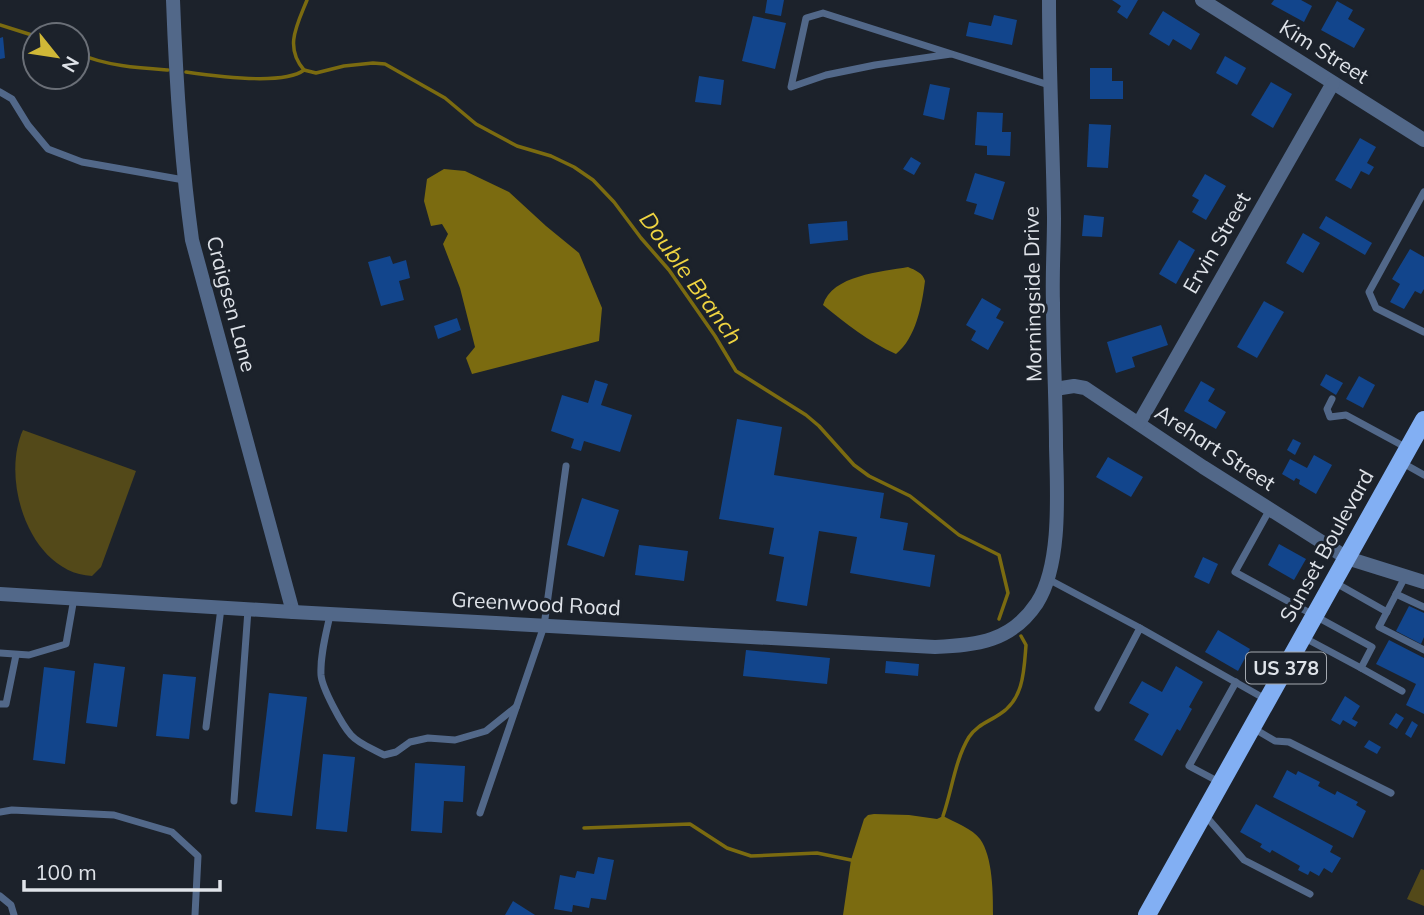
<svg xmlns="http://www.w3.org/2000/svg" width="1424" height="915" font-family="Mulish,sans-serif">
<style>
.green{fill:#534919}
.water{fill:#7b6b10}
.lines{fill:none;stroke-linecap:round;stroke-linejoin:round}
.stream{stroke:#7b6b10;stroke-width:3.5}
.building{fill:#12458c}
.service{stroke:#526889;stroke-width:7}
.minor{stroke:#526889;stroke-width:14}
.primary{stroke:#82aff3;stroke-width:18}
.labels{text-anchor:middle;stroke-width:6;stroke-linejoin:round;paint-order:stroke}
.shield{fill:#1c222b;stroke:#a4a9b0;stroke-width:2}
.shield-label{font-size:19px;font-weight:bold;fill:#dfe3e9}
.street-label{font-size:21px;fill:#dfe3e9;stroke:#1c222b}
.water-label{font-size:23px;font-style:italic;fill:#efd441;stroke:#1c222b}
</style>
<rect width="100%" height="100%" fill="#1c222b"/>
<g class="green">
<path d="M23,430L136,471L101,567L92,576C30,573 0,480 23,430Z"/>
<path d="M1421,869L1424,870V906L1407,899Z"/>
</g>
<g class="water">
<path d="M444,169L465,171L509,192L546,226L579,253L602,308L599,341L472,374L466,358L475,347L460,288L443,244L448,234L442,224L431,226L424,201L427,179Z"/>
<path d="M908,267C915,270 923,273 925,281C922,305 916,338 896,354C869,342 845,323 823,305C832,275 881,272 908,267Z"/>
<path d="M874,814L909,815L937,819L943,816C954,822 973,829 980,839C993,857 993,894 993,915H843L851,860L864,819L868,815Z"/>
</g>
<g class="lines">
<g class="stream">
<path d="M0,25L35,36"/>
<path d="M77,53C106,66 138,68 168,70"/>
<path d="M304,70C284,47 297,25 307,0"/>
<path d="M186,72C213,76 283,86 304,70L316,73L344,66L373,63L385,64L445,98L476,124L517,146L551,156L574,167L593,180L614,202L641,238L669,270L715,336L736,371L806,415L819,426L854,465L869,476L910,496L959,535L999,555L1008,593L999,619"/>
<path d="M943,816C952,790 955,760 969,737C977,725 988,722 1000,714C1024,699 1024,670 1026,645L1021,636"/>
<path d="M584,828L690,824L727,848L751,856L817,853L851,860"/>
</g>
</g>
<g class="building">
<path d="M767,0H784L781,16L765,13Z"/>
<path d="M1112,0H1138L1127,19L1117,12L1121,6Z"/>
<path d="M1274,0H1301L1312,6L1304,22L1271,4Z"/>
<path d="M1337,1L1353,10L1348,19L1365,29L1354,48L1321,30Z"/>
<path d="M1163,11L1200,34L1191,50L1173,39L1169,46L1149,34Z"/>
<path d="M994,15L1017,20L1012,45L966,36L969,22L991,26Z"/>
<path d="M753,16L786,23L775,69L742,61Z"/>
<path d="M3,37L5,58L0,59V38Z"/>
<path d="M1225,56L1246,68L1237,85L1216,73Z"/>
<path d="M1090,68H1112V81H1123V99H1090Z"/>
<path d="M699,76L724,80L721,105L695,102Z"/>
<path d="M1271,82L1292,94L1273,128L1251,115Z"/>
<path d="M930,84L950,88L944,120L923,115Z"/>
<path d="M977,112L1003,113L1002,132H1011L1010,156L987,155V146L975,145Z"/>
<path d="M1089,124L1111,125L1108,168L1087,167Z"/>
<path d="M1360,138L1376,147L1367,163L1374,167L1369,175L1361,171L1351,189L1335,180Z"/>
<path d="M911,157L921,163L914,175L903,169Z"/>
<path d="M975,173L1005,182L993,220L974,214L977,204L966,201Z"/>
<path d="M1205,174L1226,186L1206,220L1192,212L1199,200L1192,196Z"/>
<path d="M1084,215L1104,217L1102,237L1082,236Z"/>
<path d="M1326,216L1372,243L1365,255L1319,228Z"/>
<path d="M847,221L848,240L810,244L808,224Z"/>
<path d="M1303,233L1320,243L1303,273L1286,263Z"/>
<path d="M1179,240L1195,250L1176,284L1159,274Z"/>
<path d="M1410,249L1424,257V289L1421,294L1415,291L1404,309L1390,302L1400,284L1392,279Z"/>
<path d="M390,256L393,264L406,260L410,278L399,281L404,300L381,306L368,262Z"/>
<path d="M982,298L1001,309L996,318L1004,322L988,350L971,340L976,331L966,325Z"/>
<path d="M1264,301L1284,312L1257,358L1237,347Z"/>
<path d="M457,318L461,330L438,339L434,326Z"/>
<path d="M1161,325L1168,345L1132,357L1135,367L1116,373L1107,342Z"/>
<path d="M1326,374L1343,383L1336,395L1320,385Z"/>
<path d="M1359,376L1375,385L1363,408L1346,399Z"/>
<path d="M595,380L608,384L601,405L632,415L620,452L584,441L581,451L571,448L574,439L551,431L562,395L588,403Z"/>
<path d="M1201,381L1215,389L1208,401L1226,412L1216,429L1184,411Z"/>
<path d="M737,419L782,427L774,475L884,493L880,518L908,523L903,550L935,555L930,587L850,573L857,537L819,531L807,606L776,601L784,557L769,554L774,528L719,519Z"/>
<path d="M1293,439L1301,443L1295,455L1287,450Z"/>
<path d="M1314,455L1332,465L1316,494L1299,484L1300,480L1296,478L1294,481L1282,474L1290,459L1307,468Z"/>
<path d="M1108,457L1143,477L1131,497L1096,477Z"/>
<path d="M582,498L619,510L604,557L567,545Z"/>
<path d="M1279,544L1306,559L1294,580L1268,565Z"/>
<path d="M639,545L688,551L684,581L635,575Z"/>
<path d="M1203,557L1218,564L1209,584L1194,577Z"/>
<path d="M1409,606L1424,613V637L1421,644L1396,631Z"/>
<path d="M1218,630L1250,649L1238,671L1205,652Z"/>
<path d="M1389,640L1424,658V714L1406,705L1416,684L1376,664Z"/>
<path d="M746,650L830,658L827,684L743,676Z"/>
<path d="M886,661L919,664L918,676L885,673Z"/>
<path d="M94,663L125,667L117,727L86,723Z"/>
<path d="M1176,666L1203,682L1189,707L1192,709L1180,731L1177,729L1162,756L1134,740L1149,714L1129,703L1142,681L1162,692Z"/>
<path d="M44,667L75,671L65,764L33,760Z"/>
<path d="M163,674L196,677L189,739L156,736Z"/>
<path d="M269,693L307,697L292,816L255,812Z"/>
<path d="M1345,696L1360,706L1352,719L1358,722L1355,727L1343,720L1340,725L1331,720Z"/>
<path d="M1396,713L1404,718L1397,729L1389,724Z"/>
<path d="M1412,721L1418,725L1411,738L1405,734Z"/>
<path d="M1369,740L1381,747L1377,754L1364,747Z"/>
<path d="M323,754L355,757L347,832L316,829Z"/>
<path d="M415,763L465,766L463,802L444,801L442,833L411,831Z"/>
<path d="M1287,770L1296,775L1298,771L1320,782L1318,786L1335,795L1337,791L1358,802L1356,805L1366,811L1353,838L1273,797Z"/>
<path d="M1256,804L1333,846L1330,852L1341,858L1332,873L1324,868L1319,876L1310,871L1308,875L1298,870L1300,866L1272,850L1270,853L1260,847L1262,844L1240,832Z"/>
<path d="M598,857L614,860L606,900L591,898L589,908L573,905L572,912L554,909L560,875L575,878L577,871L594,874Z"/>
<path d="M513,901L535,915H505Z"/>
</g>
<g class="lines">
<g class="service">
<path d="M951,54L875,65L826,75L791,87L806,18L823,13L1049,85"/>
<path d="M0,92L12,99L28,125L48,149L82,162L184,180"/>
<path d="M1424,192L1369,292L1376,308L1424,332"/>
<path d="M1332,399L1327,409L1330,417L1346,415L1407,448"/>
<path d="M1401,462L1424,475"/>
<path d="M1270,509L1235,572L1372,647L1361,668L1402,691"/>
<path d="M1405,577L1379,627L1424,650"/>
<path d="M1048,579L1140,628"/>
<path d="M1334,582L1387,612"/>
<path d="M1396,594L1424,607"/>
<path d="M330,615C326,634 320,655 321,675C322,688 342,725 351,735C359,744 373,749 384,755L396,752L410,742L428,738L455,740L486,731L516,707"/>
<path d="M1303,637L1361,668"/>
<path d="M0,653L29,655L66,644L74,598"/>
<path d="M0,704H6L16,655"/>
<path d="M1098,708L1140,628L1267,700"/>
<path d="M206,727L221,608"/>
<path d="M1253,728L1275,741L1289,742L1391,793"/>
<path d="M1221,783L1189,766L1236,682"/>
<path d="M234,801L248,610"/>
<path d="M0,812L12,810L114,815L172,832L198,856L195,915"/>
<path d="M480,813L544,626L566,466"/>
<path d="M1204,814L1244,860L1310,894"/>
<path d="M0,896L11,905L14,915"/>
</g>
<g class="minor">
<path d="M173,0C176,81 181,160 192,240L293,612"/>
<path d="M1202,0L1424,140"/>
<path d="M1055,389L1074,386L1085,388L1203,467L1347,558L1424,582"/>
<path d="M1139,423L1333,83"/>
<path d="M0,594L293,612L935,647C977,645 1011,642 1037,603C1062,564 1057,491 1056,446C1056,399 1053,351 1053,303C1052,275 1054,246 1054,218C1053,145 1049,73 1049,0"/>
</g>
<path class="primary" d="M1147,915L1424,420"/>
</g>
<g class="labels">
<rect class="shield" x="1246" y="652.5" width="80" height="31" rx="5"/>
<g class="shield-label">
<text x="1286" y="675">US 378</text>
</g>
<g class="street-label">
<text transform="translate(1324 52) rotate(32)" y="7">Kim Street</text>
<text transform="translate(1217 243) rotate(-60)" y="7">Ervin Street</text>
<text transform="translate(1033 294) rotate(-91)" y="7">Morningside Drive</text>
<text transform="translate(231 304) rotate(75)" y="7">Craigsen Lane</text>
<text transform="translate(1215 448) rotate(33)" y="7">Arehart Street</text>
<text transform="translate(1327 546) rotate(-61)" y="7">Sunset Boulevard</text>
<text transform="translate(536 604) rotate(3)" y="7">Greenwood Road</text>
</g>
<g class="water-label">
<text transform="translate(691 278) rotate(54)" y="8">Double Branch</text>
</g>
</g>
<g transform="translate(56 56) rotate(120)"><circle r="33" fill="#1c222b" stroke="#6a6f77" stroke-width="2"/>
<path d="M0-5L12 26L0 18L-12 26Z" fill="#d0b837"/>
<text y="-10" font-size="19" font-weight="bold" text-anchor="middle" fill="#dfe3e9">N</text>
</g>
<path d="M24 880v10h196v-10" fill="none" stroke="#dfe3e9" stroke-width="3.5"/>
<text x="35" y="880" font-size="21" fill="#dfe3e9" stroke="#1c222b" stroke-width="5" paint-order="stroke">100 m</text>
</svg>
